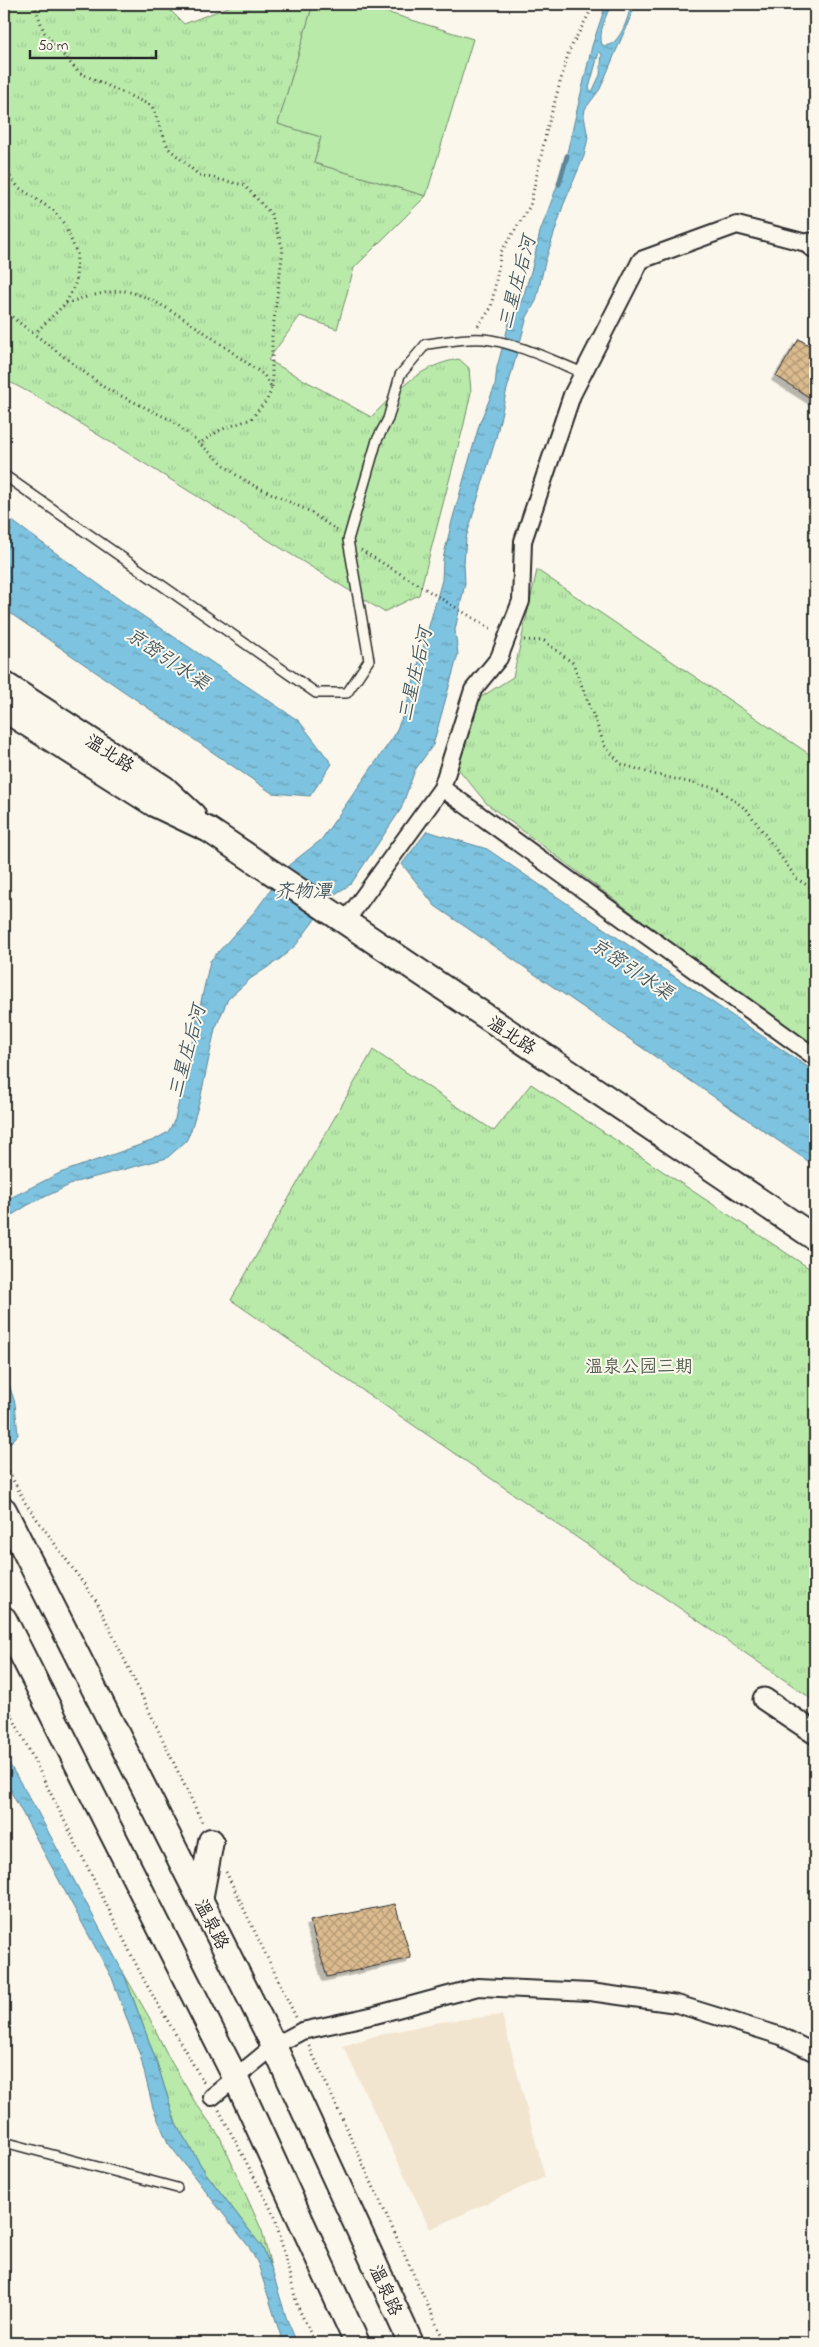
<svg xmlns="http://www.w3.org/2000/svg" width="819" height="2347" font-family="'Indie Flower','LXGW WenKai TC',sans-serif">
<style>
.built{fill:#f2e5d0}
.grass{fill:url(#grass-tufts);stroke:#728a6a}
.pitch{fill:#b9eaaa;stroke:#728a6a}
.water{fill:url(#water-ripples);stroke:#5d8697;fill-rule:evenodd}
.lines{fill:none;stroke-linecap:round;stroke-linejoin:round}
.stream{stroke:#5d8697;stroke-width:5}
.building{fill:url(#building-cross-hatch);stroke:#2b2b2b;filter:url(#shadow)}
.service-casing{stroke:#2b2b2b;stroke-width:12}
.minor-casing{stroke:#2b2b2b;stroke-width:20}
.tertiary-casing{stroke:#2b2b2b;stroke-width:25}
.secondary-casing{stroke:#2b2b2b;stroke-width:28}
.path{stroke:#2b2b2b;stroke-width:3;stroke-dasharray:1 4;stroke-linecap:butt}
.service{stroke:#fbf7ec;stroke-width:9}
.minor{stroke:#fbf7ec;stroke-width:16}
.tertiary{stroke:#fbf7ec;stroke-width:21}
.secondary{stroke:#fbf7ec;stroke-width:24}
.labels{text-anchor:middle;stroke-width:4;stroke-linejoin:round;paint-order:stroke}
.street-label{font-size:18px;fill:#2b2b2b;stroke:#fbf7ec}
.park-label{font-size:18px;fill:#4e5b4b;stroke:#fbf7ec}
.water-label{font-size:19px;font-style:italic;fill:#445961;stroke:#fbf7ec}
</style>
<defs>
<pattern id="grass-tufts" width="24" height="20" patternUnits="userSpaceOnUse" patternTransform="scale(1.25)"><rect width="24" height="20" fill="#b9eaaa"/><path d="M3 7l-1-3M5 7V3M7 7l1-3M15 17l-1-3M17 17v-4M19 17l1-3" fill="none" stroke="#9fc992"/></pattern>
<pattern id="water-ripples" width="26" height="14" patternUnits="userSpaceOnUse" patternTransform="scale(1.25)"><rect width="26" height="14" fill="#7ec3df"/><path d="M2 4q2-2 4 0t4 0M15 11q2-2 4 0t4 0" fill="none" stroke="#679fb5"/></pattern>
<pattern id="building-cross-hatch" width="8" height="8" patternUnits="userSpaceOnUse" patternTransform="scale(1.25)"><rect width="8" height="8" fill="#dcbc8f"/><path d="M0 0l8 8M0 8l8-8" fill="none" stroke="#b39975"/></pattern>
<filter id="shadow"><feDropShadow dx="-4.5" dy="4.5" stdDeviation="0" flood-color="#0004"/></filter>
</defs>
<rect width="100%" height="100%" fill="#fbf7ec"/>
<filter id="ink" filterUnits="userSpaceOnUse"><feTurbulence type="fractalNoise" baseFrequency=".02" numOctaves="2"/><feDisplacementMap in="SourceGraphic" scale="10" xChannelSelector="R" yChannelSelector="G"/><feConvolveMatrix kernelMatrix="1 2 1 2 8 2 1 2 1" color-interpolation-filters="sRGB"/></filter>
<g filter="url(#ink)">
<path class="built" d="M502,2015L545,2177L430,2229L343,2046L378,2035L440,2022Z"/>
<g class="grass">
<path d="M4,4H164L184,24L236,4H313L278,124L321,137L314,163L426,196L354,268L337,329L300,316L268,360L371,417C400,389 418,366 459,359L469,368L471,392L464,424L419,595L384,612L34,395L4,379Z"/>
<path d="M537,570L815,758V1050L487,804L456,766L478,699L513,677Z"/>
<path d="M373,1050L494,1131L531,1084L815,1272V1701L231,1300Z"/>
<path d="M124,1974L149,2017L169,2058L195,2102L220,2137L262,2231L271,2267L262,2247L205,2172L176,2124L157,2063Z"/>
</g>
<path class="pitch" d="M313,4H360L473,39L426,196L314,163L321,137L278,124Z"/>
<g class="water">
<path d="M606,4H612C606,14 598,33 602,45C619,50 629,16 631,4H636L600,89L585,109L584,116L588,138L584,156L563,206L545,262L536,301L527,317L506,393L496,438L466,538L464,563L465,583L455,630L458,654L433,745L415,770L401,809L351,884L332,896L296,945L280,959L250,979L228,999L215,1029L200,1100L190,1133L186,1141L167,1158L76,1182L28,1205L4,1220V1201L60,1173L154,1140L168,1132L175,1119L210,961L256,910L289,865L321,840L394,736L406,708L442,580L443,559L452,521L480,422L495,386L497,367L510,320L523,297L532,268L540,232L563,170L592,46ZM599,52L602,54L600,75L592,92L589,88Z"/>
<path d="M4,515L131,608L299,721L332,764L310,796L272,793L4,609Z"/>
<path d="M427,831L487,849L815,1072V1166L435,906L402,864Z"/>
<path d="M4,1369L15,1403L18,1435L4,1449Z"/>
<path d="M4,1755L35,1807L124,1974L157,2063L176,2124L205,2172L262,2247L271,2267L286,2317L297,2343H283L258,2264L249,2247L168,2143L153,2108L140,2055L112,1978L4,1779Z"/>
</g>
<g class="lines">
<path class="stream" d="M559,184L567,156"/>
</g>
<g class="building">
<path d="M799,339L815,349V401L776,376Z"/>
<path d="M395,1904L411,1958L327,1977L310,1921Z"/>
</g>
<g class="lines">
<defs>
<g id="service">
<path d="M4,475L316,693H347L369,660L348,540L377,440L388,419L400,375L426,344C445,342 465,337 484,339C514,342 554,361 583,373"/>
<path d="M4,2142L177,2188"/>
</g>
<g id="minor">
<path d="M442,788L815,1057"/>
<path d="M345,922L442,788L473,690L499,658L521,601L523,541L572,395L641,260L737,225L810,244"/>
<path d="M212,2097L274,2046L302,2031L375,2015L478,1987L590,1992L677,2004L781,2036L815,2053"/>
</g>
<g id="tertiary">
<path d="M810,244L815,247"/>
<path d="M764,1699L815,1733"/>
</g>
<g id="secondary">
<path d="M4,684L164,788L193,815"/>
<path d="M4,709L154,804L209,830L815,1238"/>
<path d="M4,1510L274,2046L411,2343"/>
<path d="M4,1619L236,2079L357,2343"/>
<path d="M200,1900L211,1841"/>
</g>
</defs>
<use href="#service" class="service-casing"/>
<use href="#minor" class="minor-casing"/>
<use href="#tertiary" class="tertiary-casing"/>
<use href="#secondary" class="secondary-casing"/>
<g class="path">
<path d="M34,4L44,32L78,72L152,106L168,148L199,175L244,185L271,214L283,249L272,336V388"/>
<path d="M4,169L18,187L54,211L65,225L77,254L76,282L66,303L35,333"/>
<path d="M66,303C83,298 105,291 123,291C158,293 233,354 264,375L272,388L267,400L251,419L220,430L200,443"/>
<path d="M4,311L105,388L173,421L235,474L253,485L309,511L339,532"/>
<path d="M478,326L491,308L501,252L530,206L547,129L569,51L591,10V4"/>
<path d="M361,550L493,630"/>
<path d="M524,640L544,641L573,663L605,746L621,764L653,774L719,789L747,810L797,879L815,890"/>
<path d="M4,1463L26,1504L97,1602L203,1824"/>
<path d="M4,1700L145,1982L204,2083"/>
<path d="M226,1872L296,2017"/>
<path d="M309,2046L445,2343"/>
<path d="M219,2110L275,2217L297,2305L315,2343"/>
</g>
<use href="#service" class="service"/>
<use href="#minor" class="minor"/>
<use href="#tertiary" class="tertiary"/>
<use href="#secondary" class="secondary"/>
</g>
</g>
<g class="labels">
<g class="street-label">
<text transform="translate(110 753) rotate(33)" y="6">温北路</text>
<text transform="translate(512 1035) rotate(34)" y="6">温北路</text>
<text transform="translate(212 1924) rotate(63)" y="6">温泉路</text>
<text transform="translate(386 2290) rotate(65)" y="6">温泉路</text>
</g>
<g class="park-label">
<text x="639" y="1372">温泉公园三期</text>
</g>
<g class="water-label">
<text transform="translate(516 282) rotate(-75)" y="7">三星庄后河</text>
<text transform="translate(168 658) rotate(34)" y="7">京密引水渠</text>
<text transform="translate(414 674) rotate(-77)" y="7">三星庄后河</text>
<text x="303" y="897">齐物潭</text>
<text transform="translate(632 968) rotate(34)" y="7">京密引水渠</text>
<text transform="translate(186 1051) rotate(-75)" y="7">三星庄后河</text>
</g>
</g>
<rect width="819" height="2347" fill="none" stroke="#fbf7ec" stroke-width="20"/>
<rect x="10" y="10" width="799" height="2327" fill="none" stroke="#2b2b2b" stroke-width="2" filter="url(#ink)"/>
<path d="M30 50v8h126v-8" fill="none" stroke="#2b2b2b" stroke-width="2.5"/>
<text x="38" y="50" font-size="15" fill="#2b2b2b" stroke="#fbf7ec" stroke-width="4" paint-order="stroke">50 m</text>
</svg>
